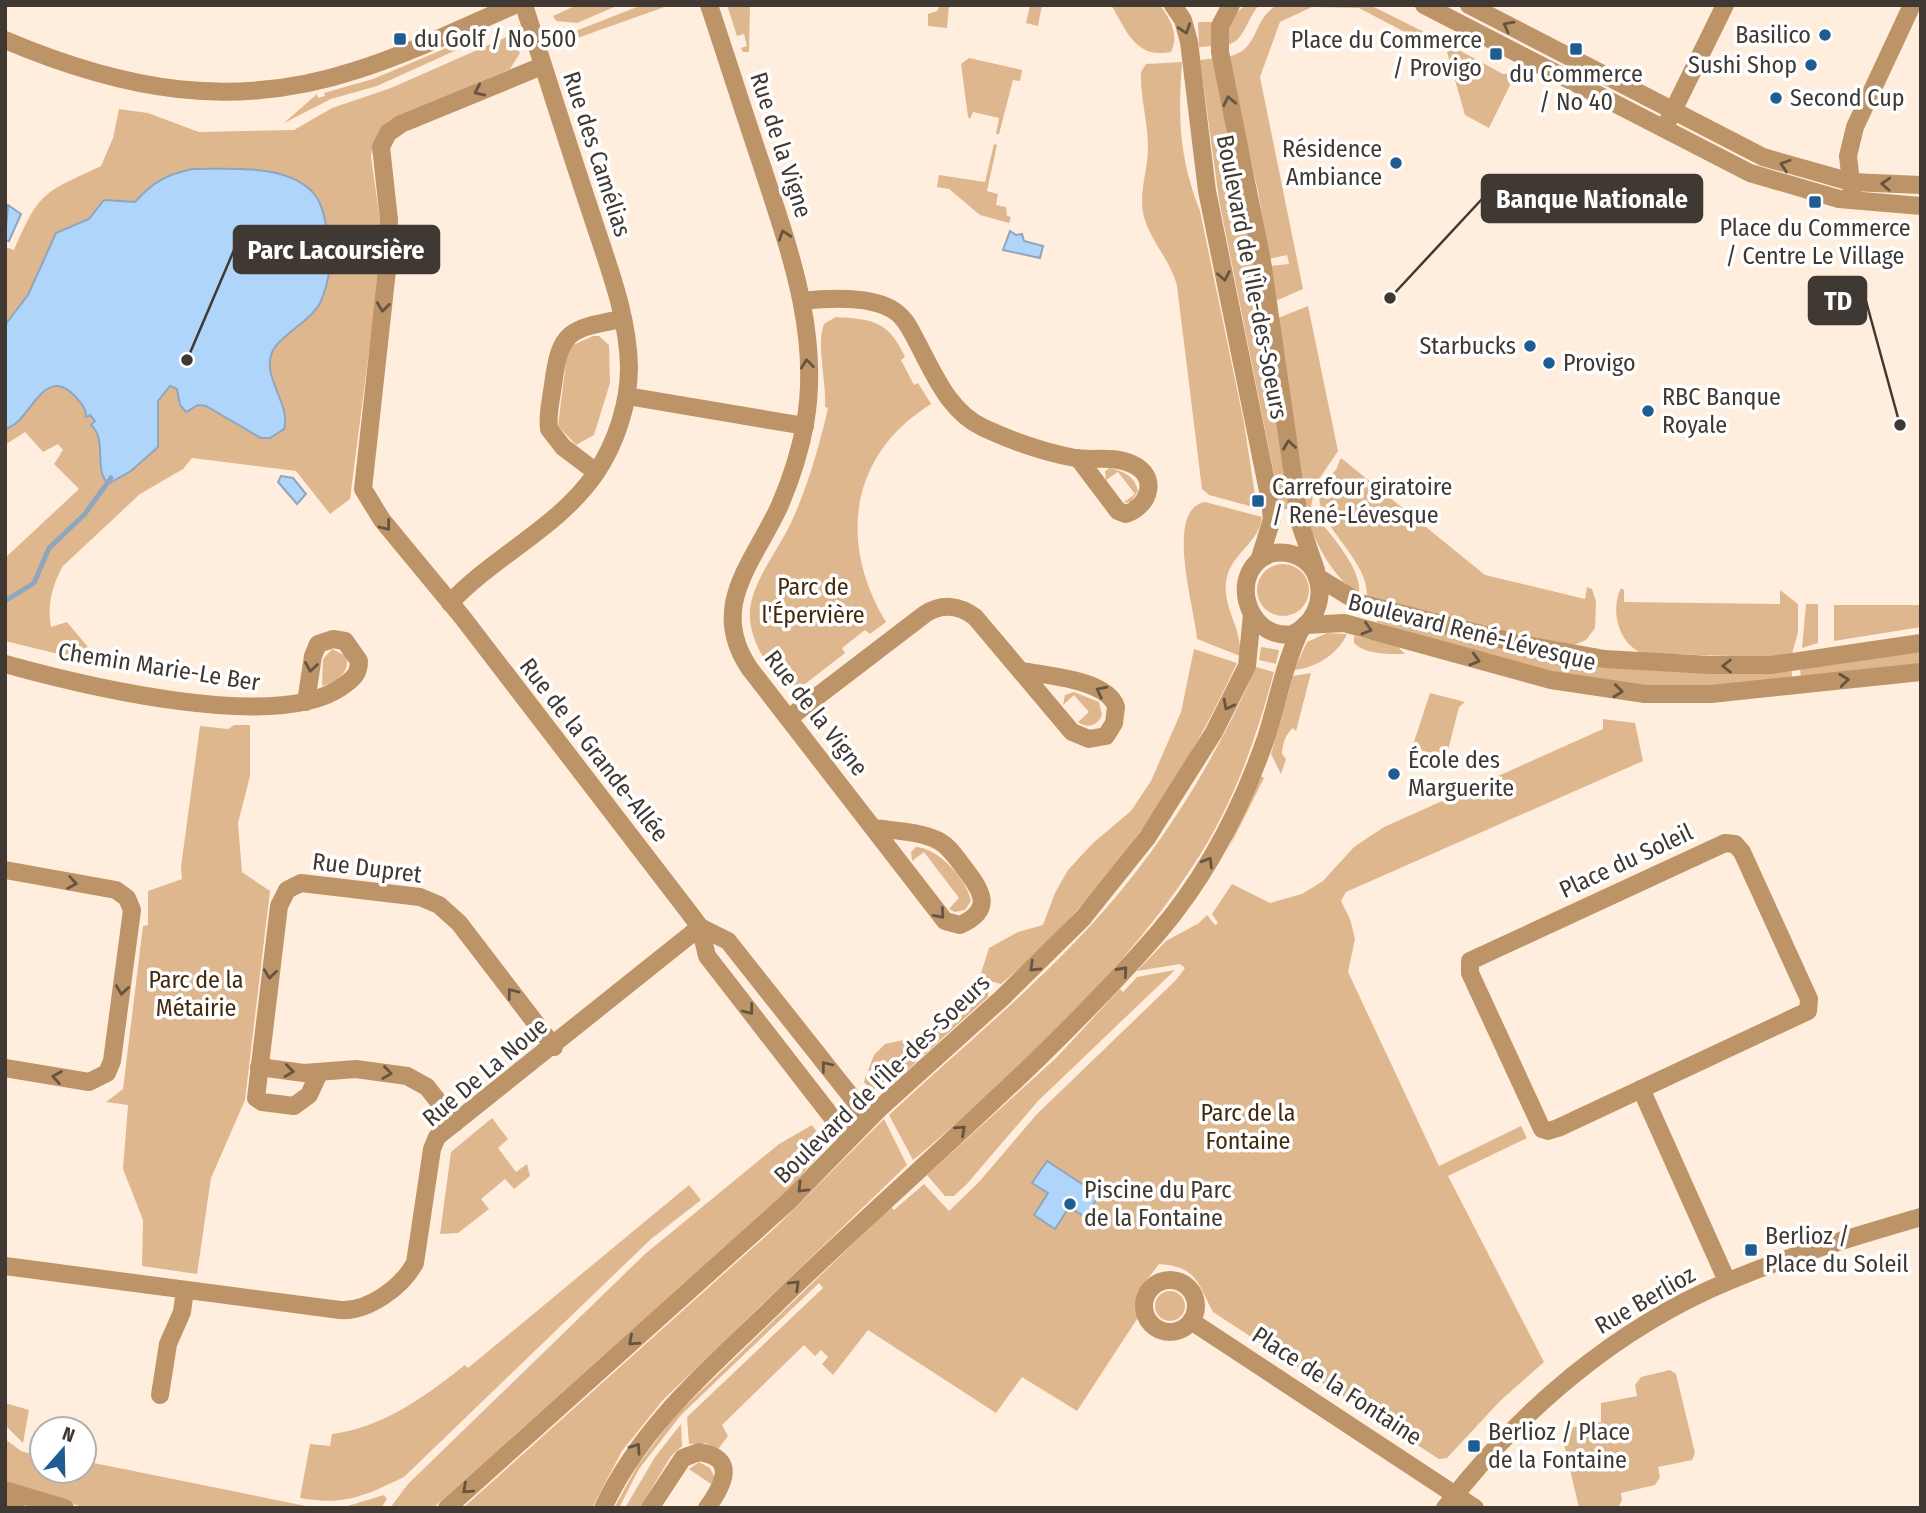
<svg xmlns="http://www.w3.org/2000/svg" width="1926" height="1513" font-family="'Fira Sans Condensed',sans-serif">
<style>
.green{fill:#dfb78e}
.water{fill:#afd5fa;stroke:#8ea6be;stroke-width:2}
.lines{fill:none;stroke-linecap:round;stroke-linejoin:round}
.stream{stroke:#8ea6be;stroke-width:5}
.minor{stroke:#bd9468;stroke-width:18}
.oneway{stroke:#665443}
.poi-dot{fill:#1e5c92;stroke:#fff;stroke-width:2.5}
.labels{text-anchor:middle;stroke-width:7;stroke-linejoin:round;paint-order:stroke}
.poi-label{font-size:24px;fill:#403933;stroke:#fff;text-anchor:start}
.street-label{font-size:24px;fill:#403933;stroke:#fff}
.park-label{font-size:24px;fill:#442b0e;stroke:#fff}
.leader{fill:none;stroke:#403933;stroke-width:2.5}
.callout-dot{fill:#403933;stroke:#fff;stroke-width:2.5}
.callout{fill:#403933;stroke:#403933;stroke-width:2.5}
.callout-label{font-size:26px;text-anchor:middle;font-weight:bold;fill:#fff}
</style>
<rect width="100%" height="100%" fill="#fed"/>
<g class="green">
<path d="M577,5H619L577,23L556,21L553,16Z"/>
<path d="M642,5H670L555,46L552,30L573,32Z"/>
<path d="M727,5H750L749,52H743L741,48L747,46L744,34L737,36Z"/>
<path d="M940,5H949L947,28L928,26V14L937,11Z"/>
<path d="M1030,5H1042L1038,26L1026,23Z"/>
<path d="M1111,5H1160C1170,19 1180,35 1171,52C1135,59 1127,31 1111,5Z"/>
<path d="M1246,5H1259C1247,18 1244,44 1225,45C1226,28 1231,15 1246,5Z"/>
<path d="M1277,5H1370L1426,33L1422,41L1359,8L1312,7L1280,22L1260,77L1303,289L1278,300L1274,298L1270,266L1289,264L1287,255L1269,259L1258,191L1227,57C1261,50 1250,22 1277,5Z"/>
<path d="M1198,22H1213V46L1199,47Z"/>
<path d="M511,35L520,53L510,69L390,121C379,129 374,142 371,156L381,228L380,266L350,499L330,514L296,471L192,458L183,469L140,494L63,566C52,585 47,606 51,627L67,622L92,652L91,662L5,641V558L79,489L54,464L63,450L58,444L43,452L25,432L5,445V247L14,250C40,190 44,193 101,166L113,138L119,109L148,113L199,132L294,130L332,108L391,88Z"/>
<path d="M470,38L472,43L377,86L331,99L284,123L317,94L318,98L325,96L324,93L373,79Z"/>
<path d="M1448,44L1503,74L1516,73L1489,128L1465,115L1447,52Z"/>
<path d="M969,58L1022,70L1020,81L1013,80L999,134H996L999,118L973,112L970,119L968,117L961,64Z"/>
<path d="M1215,58L1244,196L1291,509H1281L1219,200L1200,60Z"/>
<path d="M1182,62C1178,120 1179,156 1200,211L1244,423L1257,508L1209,495L1202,489L1177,286C1171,262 1154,245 1146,223C1136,198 1148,173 1148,147C1148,122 1140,97 1141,72L1146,64Z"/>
<path d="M994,144L997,145L987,191L998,194L996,205L1006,207L1007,216L1011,217L1009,223L980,215L949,189L937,187L939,175L985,182Z"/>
<path d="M1308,306L1338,451L1315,485L1311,507L1305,509L1278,318Z"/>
<path d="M836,317C874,319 889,322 905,357L901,360L914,385L918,383L931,404C849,455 838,543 886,622L870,634L865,630L842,648L845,653L805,684L791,686C768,674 747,636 750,609C754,579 778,550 791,523C808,486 820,443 828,408L825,407C827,385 815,338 825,323Z"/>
<path d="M593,336H599L609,345L610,383L594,435L576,445L558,426L567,353L571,346Z"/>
<path d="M1341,458L1485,575L1585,599L1587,587L1592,589L1596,601L1595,628L1586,640L1571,646L1531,639L1367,596C1368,557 1313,524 1320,492C1322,482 1330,476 1335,471C1338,468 1338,463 1341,458Z"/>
<path d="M1110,468C1124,472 1135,476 1138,491L1131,502L1123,503L1135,494L1118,472L1106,480L1105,471Z"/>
<path d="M1205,502L1262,517C1259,543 1233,552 1227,577C1220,606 1243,627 1240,656L1197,639C1196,613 1163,509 1205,502Z"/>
<path d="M1306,517L1319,520C1333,538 1363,570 1359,595C1333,577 1317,546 1306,517Z"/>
<circle cx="1283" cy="590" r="26"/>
<path d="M1621,588L1624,590V602L1780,604V590L1798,604V632L1791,658L1641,653C1618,642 1610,610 1621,588Z"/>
<path d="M1806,604H1818V643L1802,648Z"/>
<path d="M1834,605H1921V627L1834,641Z"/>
<path d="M1386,615L1503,648L1791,668L1793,681C1745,686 1698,689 1650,687C1556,682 1464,648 1376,622Z"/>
<path d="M1327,633L1347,634C1338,654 1316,668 1294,670L1307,642Z"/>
<path d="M1354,636L1396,645L1405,654C1389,654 1366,655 1354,643Z"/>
<path d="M1261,647L1279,650L1276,664L1259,660Z"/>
<path d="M332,649L346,656C351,672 336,683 322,686L323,659Z"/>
<path d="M1194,649L1237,663C1182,783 1103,899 1001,984L989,981L988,997L903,1074L901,1071L871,1091L864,1082L866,1075H878L876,1069L868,1071L874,1055L885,1044L922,1036L944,1027L961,1002L975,992L989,948L1018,932L1043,925L1055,893L1068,870L1093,843L1131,811L1151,781L1181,712Z"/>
<path d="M1921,649V665L1801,680L1800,667Z"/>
<path d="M1256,667L1274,672C1258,732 1238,791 1206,845C1137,960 1016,1075 913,1160L889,1115C963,1046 1042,982 1108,906C1169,836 1219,752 1256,667Z"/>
<path d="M1311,673L1296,731L1293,728C1286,733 1282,745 1282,754L1286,759L1281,774L1271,754L1293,676Z"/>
<path d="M1074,692L1099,702L1102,715C1097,726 1088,729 1078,722L1089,712L1074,695L1063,705L1065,695Z"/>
<path d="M1430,693L1465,702L1459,707L1446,758L1412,748Z"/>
<path d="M1603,719L1635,723L1643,761L1346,892L1341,901L1350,919L1355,939L1348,972L1439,1166L1521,1126L1527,1138L1448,1176L1544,1362L1500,1401L1447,1458L1439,1459L1213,1312C1197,1282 1197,1267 1159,1264L1137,1293V1319L1077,1411L1022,1377L996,1413L868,1330L833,1375L822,1364L828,1357L821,1350L815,1356L804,1345L722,1425L728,1436L718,1449L705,1443L689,1444L687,1417L823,1288L819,1283L681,1415L639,1469L619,1508H614L638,1465L674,1417L891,1207L894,1210L924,1184L949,1211L979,1182L1037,1114L1176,980L1185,968L1180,964L1137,971L1166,941L1199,923L1207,915L1215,925L1218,923L1212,914L1232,884L1270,903L1302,894L1323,881L1354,847L1384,827L1603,729Z"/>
<path d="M234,725H250V776L238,823L242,872L270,891L245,1100L211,1178L197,1274L142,1266L143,1220L123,1169L128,1105L106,1102L123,1089L143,926L148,925V891L182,879L181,867L200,726L228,729Z"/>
<path d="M1261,776L1264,778L1226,854Z"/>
<path d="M916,847C938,848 967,879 971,901L965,910L955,912L949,909L959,898L924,852L912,861L911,852Z"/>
<path d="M1175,970L1038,1101L966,1185L954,1196H945L927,1175L1057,1057L1120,989L1123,992L1137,977Z"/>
<path d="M492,1118L508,1139L498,1148L516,1172L527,1164L530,1176L514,1189L505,1179L481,1199L489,1209L458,1233L440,1234L451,1152Z"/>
<path d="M884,1119L907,1165L663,1400L622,1451L592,1508H463L777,1226Z"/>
<path d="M812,1125L827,1147L781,1197L433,1508H390L408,1484L645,1254L779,1144Z"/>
<path d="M689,1185L701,1200L651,1239L404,1477C364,1496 345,1506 300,1498L310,1444L330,1446L332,1434C382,1428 426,1396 465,1365L468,1368Z"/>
<circle cx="1170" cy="1306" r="15"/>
<path d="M1670,1370L1676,1374L1695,1453L1692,1460L1658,1467L1660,1477L1655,1485L1621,1493L1622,1500L1618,1508H1579L1562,1435L1564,1429L1601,1422V1403L1637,1396L1635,1385L1641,1377Z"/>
<path d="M5,1403L29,1410L23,1443L5,1425Z"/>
<path d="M681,1424L682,1446L671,1456L640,1508H625L655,1457Z"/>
<path d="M5,1439L21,1451L42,1457V1471H84V1461L316,1508H86L5,1483Z"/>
<path d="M699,1462L710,1468L715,1478L711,1484L689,1469Z"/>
<path d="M384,1495L387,1499L381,1508H341Z"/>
</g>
<g class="water">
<path d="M193,169C229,169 290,163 315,195C324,207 325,222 328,235C332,257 330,282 320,303C310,321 286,332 275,347C257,373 292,403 284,429L270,438H261L206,406L198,405L186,412L180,405L177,389L170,386L158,401V447L131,471L108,484C93,468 108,441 91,425L95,421L90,415L86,417C86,410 84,407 80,402C44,356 32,423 5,429V325L28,295L56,233L89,219L104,200L135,202C153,182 167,174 193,169Z"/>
<path d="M8,205L21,214L9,241L5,240Z"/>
<path d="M1010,231L1016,235L1022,234L1024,241L1043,246L1040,258L1003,250Z"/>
<path d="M281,476L293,478L306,494L297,504L278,482Z"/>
<path d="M1047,1161L1099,1195L1085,1217L1069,1207L1055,1229L1034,1215L1048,1193L1032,1183Z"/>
</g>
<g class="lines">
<path class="stream" d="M5,601L34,583L49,548L84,515L111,478"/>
<g class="minor">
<path d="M709,5C727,59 744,113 762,166C789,249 821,335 805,424C800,452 791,479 780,505C754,562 707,607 750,669L945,921L960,925C994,910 982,891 965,869C957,859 950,847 939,841C920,831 895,831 874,828"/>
<path d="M1173,5L1183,20L1189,42L1207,191L1270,501L1272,519L1260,558"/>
<path d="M1231,5L1220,26V52L1262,261L1300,524L1316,570"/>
<path d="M1424,5L1750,173L1839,199L1921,206"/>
<path d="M1469,5L1763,157L1851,182L1921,185"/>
<path d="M5,40C123,90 233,111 357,70C411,53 463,27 515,5"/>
<path d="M542,66L401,124L388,133L381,147L389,220L388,261L363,489L382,520L463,618L688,911L700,927L707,956L849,1139"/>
<path d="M1668,121L1725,5"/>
<path d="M1852,191L1848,156L1855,127L1912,5"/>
<path d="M802,301C829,298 873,295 896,312C906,319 911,331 917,342C934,374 949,412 984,428C1012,441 1044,452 1075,458C1095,461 1112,455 1132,464C1159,476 1150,506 1126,514L1118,511L1078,458"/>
<path d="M627,396L805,426"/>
<path d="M596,472L563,447L549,429C547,415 551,400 553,385C560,330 569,329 622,319"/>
<path d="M1273,553C1325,547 1336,612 1293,634C1246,642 1225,568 1273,553Z"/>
<path d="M1319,578L1360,603L1520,644L1605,659L1711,665H1771L1921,643"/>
<path d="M450,603C495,555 558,528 596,473C616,443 629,404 629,367C628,314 607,263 591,213C568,144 546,75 524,5"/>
<path d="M1305,625L1344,623L1551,680L1645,694H1711L1921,672"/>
<path d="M5,664C81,685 278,734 343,686C353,679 359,674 359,661L345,641L333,639L318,644L313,656L306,702"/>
<path d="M789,718L925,614C942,603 959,605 975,617L1072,732L1089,739L1106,736L1114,723L1116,707C1108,680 1046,675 1021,671"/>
<path d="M1725,843L1735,844L1742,852L1809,999L1808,1011L1558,1128L1548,1131L1542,1129L1470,973V961Z"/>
<path d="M5,870L116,890L127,898L132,910L112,1061L107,1073L89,1082L5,1068"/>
<path d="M700,927L728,941L869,1119"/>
<path d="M259,1067L304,1073L356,1069L407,1076L427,1087L455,1123"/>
<path d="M319,1073L309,1095L294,1106L262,1102L256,1098L279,906L287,890L301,883L420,897L439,905L459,923L554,1047"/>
<path d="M1641,1089L1727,1281"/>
<path d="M5,1266L340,1310C368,1312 402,1287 415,1263L432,1149L437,1137L700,927"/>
<circle cx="1170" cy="1306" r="26"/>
<path d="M1191,1321L1475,1508"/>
<path d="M160,1395L168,1344L182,1312L185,1290"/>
<path d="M5,1490L65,1508"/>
<path d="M5,1503L16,1508"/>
<path d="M447,1508L788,1202L880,1108L1002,998L1083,918L1147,838L1214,732L1247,666L1252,614"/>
<path d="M603,1508C641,1426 708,1370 772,1308C900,1182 1040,1069 1158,933C1206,877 1242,807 1266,738C1278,701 1284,664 1301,629"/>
<path d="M650,1508L683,1458L699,1452C739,1458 722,1487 707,1508"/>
<path d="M1445,1508C1519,1411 1616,1328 1729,1281C1791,1255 1856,1236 1921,1217"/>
</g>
</g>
<defs><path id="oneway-chevron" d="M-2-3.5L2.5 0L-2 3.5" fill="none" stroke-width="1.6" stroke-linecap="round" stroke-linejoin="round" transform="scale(1.75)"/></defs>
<g class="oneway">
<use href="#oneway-chevron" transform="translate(1508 26) rotate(-152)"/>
<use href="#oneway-chevron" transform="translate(1185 29) rotate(72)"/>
<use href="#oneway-chevron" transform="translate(479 91) rotate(156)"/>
<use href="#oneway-chevron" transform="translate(1229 101) rotate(-102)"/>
<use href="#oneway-chevron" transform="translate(1785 165) rotate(-162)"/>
<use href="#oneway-chevron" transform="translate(1886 184) rotate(-177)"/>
<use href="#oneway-chevron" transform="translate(784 235) rotate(-108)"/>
<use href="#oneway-chevron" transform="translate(1224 276) rotate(79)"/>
<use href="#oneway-chevron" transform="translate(383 307) rotate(97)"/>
<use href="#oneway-chevron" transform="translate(807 364) rotate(-96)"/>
<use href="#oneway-chevron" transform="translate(1289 445) rotate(-98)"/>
<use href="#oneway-chevron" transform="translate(386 526) rotate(52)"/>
<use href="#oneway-chevron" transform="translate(1367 629) rotate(16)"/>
<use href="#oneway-chevron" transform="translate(1475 660) rotate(16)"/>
<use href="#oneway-chevron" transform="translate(1727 666) rotate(-180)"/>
<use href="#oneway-chevron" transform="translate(311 667) rotate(99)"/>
<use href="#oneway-chevron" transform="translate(1844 680) rotate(-6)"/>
<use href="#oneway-chevron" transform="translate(1101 691) rotate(-153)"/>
<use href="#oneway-chevron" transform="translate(1618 691) rotate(6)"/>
<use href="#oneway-chevron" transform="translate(1228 705) rotate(117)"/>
<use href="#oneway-chevron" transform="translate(1208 862) rotate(-59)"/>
<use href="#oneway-chevron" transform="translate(72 883) rotate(10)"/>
<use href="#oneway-chevron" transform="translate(940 914) rotate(49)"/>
<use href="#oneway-chevron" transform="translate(1034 967) rotate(136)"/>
<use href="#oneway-chevron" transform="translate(1123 971) rotate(-48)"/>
<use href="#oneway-chevron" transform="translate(270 974) rotate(97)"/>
<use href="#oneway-chevron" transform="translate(122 990) rotate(98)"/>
<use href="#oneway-chevron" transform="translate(512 993) rotate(-127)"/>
<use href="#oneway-chevron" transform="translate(749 1010) rotate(52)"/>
<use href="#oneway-chevron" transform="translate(826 1066) rotate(-128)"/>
<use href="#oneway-chevron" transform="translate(289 1071) rotate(7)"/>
<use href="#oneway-chevron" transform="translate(387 1073) rotate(8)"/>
<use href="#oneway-chevron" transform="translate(57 1077) rotate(-170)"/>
<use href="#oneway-chevron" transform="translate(961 1130) rotate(-42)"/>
<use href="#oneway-chevron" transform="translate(802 1188) rotate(135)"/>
<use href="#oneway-chevron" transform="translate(795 1285) rotate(-44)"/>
<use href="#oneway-chevron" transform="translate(633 1341) rotate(138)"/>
<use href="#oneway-chevron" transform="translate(636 1448) rotate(-55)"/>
<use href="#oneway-chevron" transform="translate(467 1489) rotate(138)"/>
</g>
<g class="poi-dot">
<circle cx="1825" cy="35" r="7"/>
<rect x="393" y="32" width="14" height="14" rx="3.5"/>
<rect x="1569" y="42" width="14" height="14" rx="3.5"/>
<rect x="1489" y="47" width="14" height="14" rx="3.5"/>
<circle cx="1811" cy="65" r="7"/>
<circle cx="1776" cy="98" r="7"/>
<circle cx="1396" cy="163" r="7"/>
<rect x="1808" y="195" width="14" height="14" rx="3.5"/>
<circle cx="1530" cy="346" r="7"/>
<circle cx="1549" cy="363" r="7"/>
<circle cx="1648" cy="411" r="7"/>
<rect x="1251" y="494" width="14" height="14" rx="3.5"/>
<circle cx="1394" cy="774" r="7"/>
<circle cx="1070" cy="1204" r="7"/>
<rect x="1744" y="1243" width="14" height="14" rx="3.5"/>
<rect x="1467" y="1439" width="14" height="14" rx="3.5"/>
</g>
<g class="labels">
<g class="poi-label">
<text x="1811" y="43" text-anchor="end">Basilico</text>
<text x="414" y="47">du Golf / No 500</text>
<text x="1482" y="48" text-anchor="end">Place du Commerce<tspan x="1482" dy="28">/ Provigo</tspan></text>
<text x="1797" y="73" text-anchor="end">Sushi Shop</text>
<text x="1576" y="82" text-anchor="middle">du Commerce<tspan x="1576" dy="28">/ No 40</tspan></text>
<text x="1790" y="106">Second Cup</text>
<text x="1382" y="157" text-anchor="end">Résidence<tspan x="1382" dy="28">Ambiance</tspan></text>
<text x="1815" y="236" text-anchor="middle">Place du Commerce<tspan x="1815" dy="28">/ Centre Le Village</tspan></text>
<text x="1516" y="354" text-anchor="end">Starbucks</text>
<text x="1563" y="371">Provigo</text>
<text x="1662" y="405">RBC Banque<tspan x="1662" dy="28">Royale</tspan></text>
<text x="1272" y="495">Carrefour giratoire<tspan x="1272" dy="28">/ René-Lévesque</tspan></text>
<text x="1408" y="768">École des<tspan x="1408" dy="28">Marguerite</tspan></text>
<text x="1084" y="1198">Piscine du Parc<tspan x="1084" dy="28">de la Fontaine</tspan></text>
<text x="1765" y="1244">Berlioz /<tspan x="1765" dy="28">Place du Soleil</tspan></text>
<text x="1488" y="1440">Berlioz / Place<tspan x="1488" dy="28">de la Fontaine</tspan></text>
</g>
<g class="street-label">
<text transform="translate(781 145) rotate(72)" y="8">Rue de la Vigne</text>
<text transform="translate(597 154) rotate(72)" y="8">Rue des Camélias</text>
<text transform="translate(1252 277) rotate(79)" y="8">Boulevard de l'Île-des-Soeurs</text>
<text transform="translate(1472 632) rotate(14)" y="8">Boulevard René-Lévesque</text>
<text transform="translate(159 667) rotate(9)" y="8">Chemin Marie-Le Ber</text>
<text transform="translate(816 713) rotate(52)" y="8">Rue de la Vigne</text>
<text transform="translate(594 750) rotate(52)" y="8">Rue de la Grande-Allée</text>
<text transform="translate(1626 861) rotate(-25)" y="8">Place du Soleil</text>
<text transform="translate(367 868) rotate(7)" y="8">Rue Dupret</text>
<text transform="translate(485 1072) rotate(-40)" y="8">Rue De La Noue</text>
<text transform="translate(882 1079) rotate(-44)" y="8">Boulevard de l'Île-des-Soeurs</text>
<text transform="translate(1645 1300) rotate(-30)" y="8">Rue Berlioz</text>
<text transform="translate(1337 1386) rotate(33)" y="8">Place de la Fontaine</text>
</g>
<g class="park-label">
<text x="813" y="595">Parc de<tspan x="813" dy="28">l'Épervière</tspan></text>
<text x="196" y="988">Parc de la<tspan x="196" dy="28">Métairie</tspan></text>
<text x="1248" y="1121">Parc de la<tspan x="1248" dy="28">Fontaine</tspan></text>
</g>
</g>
<path class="leader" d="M1390 298L1482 199M187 360L234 250M1900 425L1866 301"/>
<g class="callout-dot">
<circle cx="1390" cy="298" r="7"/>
<circle cx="187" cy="360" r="7"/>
<circle cx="1900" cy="425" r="7"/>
</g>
<g class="callout">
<rect x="1482" y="175" width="220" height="47" rx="7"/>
<rect x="234" y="226" width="205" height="47" rx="7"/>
<rect x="1809" y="277" width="57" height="47" rx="7"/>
</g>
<g class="callout-label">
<text x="1592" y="208">Banque Nationale</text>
<text x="336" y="259">Parc Lacoursière</text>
<text x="1838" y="310">TD</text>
</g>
<rect width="1926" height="1513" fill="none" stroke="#403933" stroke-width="14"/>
<g transform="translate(63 1450) rotate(20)"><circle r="33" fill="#ffffff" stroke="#b3b0ad" stroke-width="2"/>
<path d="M0-5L12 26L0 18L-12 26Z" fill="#1e5c92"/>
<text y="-10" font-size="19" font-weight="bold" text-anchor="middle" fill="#403933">N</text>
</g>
</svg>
